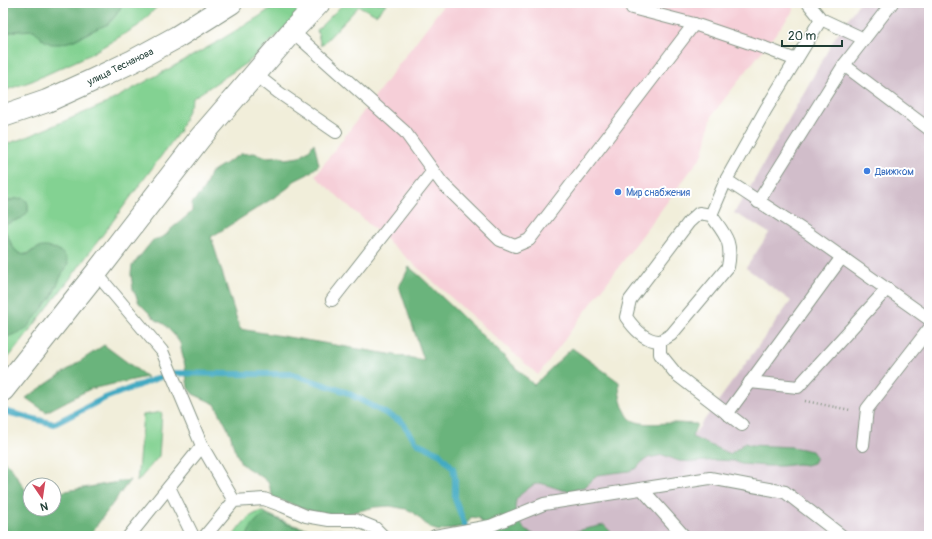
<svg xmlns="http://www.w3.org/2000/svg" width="932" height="539" font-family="Pangolin,sans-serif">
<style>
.built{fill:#f6cfd8}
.industrial{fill:#d1bdca}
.green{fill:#83d292;stroke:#518863}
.forest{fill:#6ab47c;stroke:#447858}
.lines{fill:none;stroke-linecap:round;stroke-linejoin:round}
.stream{stroke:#42aac2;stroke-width:6}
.service-casing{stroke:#889687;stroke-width:14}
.minor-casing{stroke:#889687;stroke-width:24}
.primary-casing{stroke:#889687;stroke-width:24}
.path{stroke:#889687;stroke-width:2.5;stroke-dasharray:1 3;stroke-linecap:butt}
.service{stroke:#fff;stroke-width:12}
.minor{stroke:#fff;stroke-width:22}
.primary{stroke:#fff;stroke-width:22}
.shop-dot{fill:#3f7fe0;stroke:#fff;stroke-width:1.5}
.labels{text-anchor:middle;stroke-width:4;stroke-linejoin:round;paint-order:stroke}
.street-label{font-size:10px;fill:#1f3d34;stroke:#fff}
.shop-label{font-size:10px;fill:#366cbe;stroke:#fff;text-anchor:start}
</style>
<rect width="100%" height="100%" fill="#fff"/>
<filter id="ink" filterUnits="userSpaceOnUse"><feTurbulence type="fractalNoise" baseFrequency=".025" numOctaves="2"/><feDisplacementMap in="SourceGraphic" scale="8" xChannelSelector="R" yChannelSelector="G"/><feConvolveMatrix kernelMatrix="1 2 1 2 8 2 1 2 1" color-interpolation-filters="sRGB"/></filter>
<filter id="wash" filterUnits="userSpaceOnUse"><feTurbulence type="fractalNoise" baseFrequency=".012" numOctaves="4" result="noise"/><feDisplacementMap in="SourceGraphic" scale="16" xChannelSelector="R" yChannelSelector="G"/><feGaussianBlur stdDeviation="0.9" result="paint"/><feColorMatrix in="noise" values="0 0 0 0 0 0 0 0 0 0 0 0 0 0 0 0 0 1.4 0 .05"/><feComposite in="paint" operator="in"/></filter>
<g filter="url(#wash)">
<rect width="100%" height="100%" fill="#f1eeda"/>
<path class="built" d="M445,3H789L794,10L712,115L703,154L538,375L315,176Z"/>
<path class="industrial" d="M859,3H929V536H615L604,525L585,529L559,536H538L526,531L518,520L516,515L515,507L516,500L521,494L533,485L540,483L555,488L591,480L597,475L615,473L637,468L642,462L648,458L663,455L679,461L694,462L717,460L734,461L741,464L775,466L798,464L806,465L812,451L792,447L751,445L745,443L730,454L692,437L791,301L746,268L769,233L753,223L734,213L752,184L836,36Z"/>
<g class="green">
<path d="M123,3H161L138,26L87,56L32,81L3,91V34L16,31L34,30L47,42L72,41L94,30L108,24L116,15Z"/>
<path d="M278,3H307L284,29L251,60L193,98L179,132L72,276L10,356L3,361V332L7,336L51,298L61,276L66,268L33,250C26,257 17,255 12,246C9,240 8,234 3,229L4,225C16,218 34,219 26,200H10L3,204V145L24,138L105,104L212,45L260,16Z"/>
<path d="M344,3H387L376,15L359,6L321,46L317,30Z"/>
<path d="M162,412L159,456L137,482L143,415Z"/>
<path d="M260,512H263C279,519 293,527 311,529C327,531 345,526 360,536H338L334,533L329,531L307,530L288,525L277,519L257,520L251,528L247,536H233C241,526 247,515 260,512Z"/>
</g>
<g class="forest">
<path d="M3,3H123L116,15L108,24L94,30L72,41L60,44H51L47,42L42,39L34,30L16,31L3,34Z"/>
<path d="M314,143L319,165L308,174L294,181L289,187L278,195L211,237L240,329L424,360L399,286L403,280L409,267L421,277L534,385L572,348L619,382C619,391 620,399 623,407C626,411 627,417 632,420C642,426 660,423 672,423C681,423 689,424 697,424L692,437L730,454L745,443L751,445L792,447L812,451L816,457L813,463L806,465L798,464L782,466H767L741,464L734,461L717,460L694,462L679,461L663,455L648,458L642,462L637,468L629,471L597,475L586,486L578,489L570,491L562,490L547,485L540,483L533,485L521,494L516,500L515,507L516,515L518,520L526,531L538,536H486L487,531L479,518L471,517L467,523L461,527L439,531L430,528L413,512L406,509L390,506L375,507L338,516H322L273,497L268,482L262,477L247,468L241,463L234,448L230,433L215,404L193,394L188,388L185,366L180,343L175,336L164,324L156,320L139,303L133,289L131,274L132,266L153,240L160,238L166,235L171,229L187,216L192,211V203L201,193L205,187L210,173L216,169L241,154L254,153L267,157L280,156L286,159L299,157L310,149Z"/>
<path d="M23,198L26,200L28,204V212L22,218L4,225L3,229C10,237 11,250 21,254C29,257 32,250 38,248C46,245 59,249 64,255C67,258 67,261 68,264L61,276L51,298L25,330L7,337L3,332V204L14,199Z"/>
<path d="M104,345L147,377L90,389L46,412L26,398Z"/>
<path d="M3,461L10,466L30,497V509H54V493L130,480L89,536H3Z"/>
<path d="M265,515L277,519L288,525L311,531H329L334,533L338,536H247C250,528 256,518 265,515Z"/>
<path d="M604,525L615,536H559L585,529Z"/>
</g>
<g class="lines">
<path class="stream" d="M3,411L54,424L105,398L171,373L227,374H292L346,392L402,422L417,443L439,453L453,468L455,478V499L469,536"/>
</g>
</g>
<g filter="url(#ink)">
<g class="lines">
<defs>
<g id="service">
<path d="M631,3L632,8L694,24L765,48L796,60"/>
<path d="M808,3L821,19L864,39"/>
<path d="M292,31L405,132L442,183L500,240L515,246L529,240L694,24"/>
<path d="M844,65L929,129"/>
<path d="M255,74L278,92L336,132"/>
<path d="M726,180L809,234L929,319"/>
<path d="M758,202L844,65L892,3"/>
<path d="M711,215C725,235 733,241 728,267L671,335C667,337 662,341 659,341C644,341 633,327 626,317L630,300L689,222L699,213L711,215L726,180L766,109L821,19"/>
<path d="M96,273L162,351L202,446L234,501"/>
<path d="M332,300L433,171"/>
<path d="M660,341V354L677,375L742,425"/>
<path d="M750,382L798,387L887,289"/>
<path d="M727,414L842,257"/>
<path d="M863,445L867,409L929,329"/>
<path d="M169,487L193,536"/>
<path d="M642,489L684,536"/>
<path d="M129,536L202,446"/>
<path d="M205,536L234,501L264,499L283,506L306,516L329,520H355L375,528L383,536"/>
<path d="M435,536L490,526L544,504L710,478L785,492L842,536"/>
</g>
<path id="minor" d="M3,390L96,273L200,138L292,31L319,3"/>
<path id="primary" d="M3,116L47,101L91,81L133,61L177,37L231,3"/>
</defs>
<use href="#service" class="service-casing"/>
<use href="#minor" class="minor-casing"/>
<use href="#primary" class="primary-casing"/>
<path class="path" d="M805,401L850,410"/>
<use href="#service" class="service"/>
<use href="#minor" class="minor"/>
<use href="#primary" class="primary"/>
</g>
</g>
<g class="shop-dot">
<circle cx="867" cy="171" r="4"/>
<circle cx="618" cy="192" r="4"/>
</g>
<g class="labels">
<g class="street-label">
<text transform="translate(120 66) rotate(-26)" y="4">улица Теснанова</text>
</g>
<g class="shop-label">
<text x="875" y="175">Движком</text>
<text x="626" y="196">Мир снабжения</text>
</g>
</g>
<rect width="932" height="539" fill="none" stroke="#fff" stroke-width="16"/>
<g transform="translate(42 497) rotate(167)"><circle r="19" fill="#ffffff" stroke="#a5b1ae"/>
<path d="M0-3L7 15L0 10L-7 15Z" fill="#d1495b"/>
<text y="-6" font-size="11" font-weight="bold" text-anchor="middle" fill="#1f3d34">N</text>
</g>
<path d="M782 40v6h60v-6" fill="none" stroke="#1f3d34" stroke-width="2"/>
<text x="788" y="40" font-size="12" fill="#1f3d34" stroke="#ffffff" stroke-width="3" paint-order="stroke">20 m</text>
</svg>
